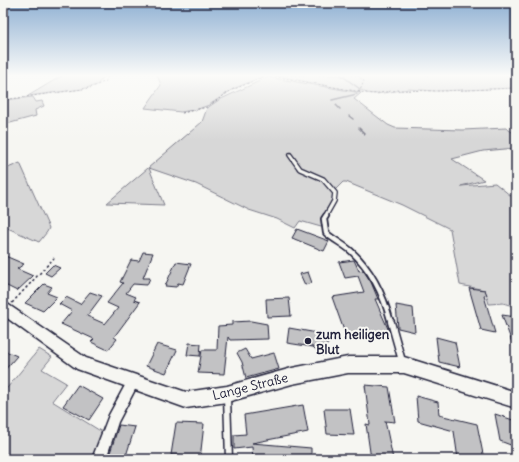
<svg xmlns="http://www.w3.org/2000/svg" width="519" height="462" font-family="Delius,sans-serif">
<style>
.green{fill:#d7d7d7;stroke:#7c7c89}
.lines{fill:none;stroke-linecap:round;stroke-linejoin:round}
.stream{stroke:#757583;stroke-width:1.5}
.building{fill:#c2c2c4;stroke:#22223b}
.service-far2-casing{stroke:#22223b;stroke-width:6}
.service-far1-casing{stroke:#22223b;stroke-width:8}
.service-casing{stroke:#22223b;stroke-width:9}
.minor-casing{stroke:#22223b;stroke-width:3}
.secondary-casing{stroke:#22223b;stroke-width:3}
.path-far1{stroke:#22223b;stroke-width:1;stroke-dasharray:2 2;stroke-linecap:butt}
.path{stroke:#22223b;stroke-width:1.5;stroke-dasharray:2.5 2.5;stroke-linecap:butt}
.service-far2{stroke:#f6f6f2;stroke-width:3.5}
.service-far1{stroke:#f6f6f2;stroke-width:4.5}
.service{stroke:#f6f6f2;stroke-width:6}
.minor{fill:#f6f6f2;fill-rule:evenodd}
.secondary{fill:#f6f6f2;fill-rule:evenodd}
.poi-dot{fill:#22223b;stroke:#f6f6f2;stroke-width:1.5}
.labels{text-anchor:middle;stroke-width:4;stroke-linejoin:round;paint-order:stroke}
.near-poi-label{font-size:13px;font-weight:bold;fill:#22223b;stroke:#f6f6f2;text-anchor:start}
.near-street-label{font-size:13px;fill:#22223b;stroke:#f6f6f2}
</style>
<rect width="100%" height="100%" fill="#f6f6f2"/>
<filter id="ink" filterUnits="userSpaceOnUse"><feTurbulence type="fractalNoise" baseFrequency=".025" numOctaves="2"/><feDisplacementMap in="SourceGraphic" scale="8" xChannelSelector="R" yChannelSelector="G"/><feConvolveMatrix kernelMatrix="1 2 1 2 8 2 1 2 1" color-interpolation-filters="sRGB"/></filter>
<g filter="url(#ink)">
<g class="green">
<path d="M63,75H105L97,85L82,89L28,96Z"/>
<path d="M157,75H263L264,76L233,89L209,105L198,109L181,112L145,108L161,85Z"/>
<path d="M273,75H516V88L435,91L409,89L376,94L366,93L362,90L358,92Z"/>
<path d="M268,77L361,93L354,99L388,125L395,128L462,130L506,128L512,132H516V148L483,151L452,159L484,180L461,186L495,183L516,200V261L513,263L516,267V307L503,303L489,304L485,290L460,285L450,229L402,205L346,182H343L335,190C326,177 311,173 297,168V170C308,174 335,181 333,198C333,203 327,207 325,212C323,217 323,222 321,227L300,221L295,228L277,219L249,210L196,184L149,168L164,205L107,203L202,122L207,108L219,100Z"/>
<path d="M33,97L36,102L42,101L44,106L35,110L36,116L3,125V100Z"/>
<path d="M20,163L49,228L47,232L39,242L3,226V170Z"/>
<path d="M39,349L52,357L42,369L66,383L52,401L102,432L93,459H3V393Z"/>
</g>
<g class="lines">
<g class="stream">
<path d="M341,75L360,89L358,91"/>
<path d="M332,100L357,94"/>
<path d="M336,105L340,109"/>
<path d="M349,116L353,119"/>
<path d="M359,128L365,134"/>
</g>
</g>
<g class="building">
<path d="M297,229L329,241L324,251L292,238Z"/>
<path d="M143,252L153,253L143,278H150L147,285L133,284L126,293L136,297L134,300L140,302L114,337L117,339L108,350L91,342L94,339L61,324L72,311L59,304L66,297L80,304L90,292L102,296L87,316L105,324L118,308L107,303L123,283L120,282L131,260L139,261Z"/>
<path d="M3,255L24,264L17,269L33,276L17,291L3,284Z"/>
<path d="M354,260L359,271L363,270L371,282L378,299H375L389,331L347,339L332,297L364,292L358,276L345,278L339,262Z"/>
<path d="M176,262L191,264L183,284L178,283L176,287L165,286Z"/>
<path d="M53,265L60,268L51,276L45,273Z"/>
<path d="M308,272L312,283L305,285L300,274Z"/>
<path d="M44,284L52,287L47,293L57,297L43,311L25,303Z"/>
<path d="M469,288L485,290L487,295L484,296L495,333L481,330Z"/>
<path d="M289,298L291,316L267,317L266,299Z"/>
<path d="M396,305L413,308L415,332L398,328Z"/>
<path d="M502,315L516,317V351H515Z"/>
<path d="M251,321L267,324L268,339L230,340L228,337L224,374L198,373L202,350H217L218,326L232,325V322Z"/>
<path d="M289,328L323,334L328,339V344L323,348V356L313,347L287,343Z"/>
<path d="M436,337L455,342L460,367L439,362Z"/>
<path d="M189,343L201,344L200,356L187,355Z"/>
<path d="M157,344L177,350L166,373L146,366Z"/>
<path d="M245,349L251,359L274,353L279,369L246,378L242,362L237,353Z"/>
<path d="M3,350L17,356L3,372Z"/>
<path d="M78,385L103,399L89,420L63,406Z"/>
<path d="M365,385L389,387L395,422L385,421L393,459H371L366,424L370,425Z"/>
<path d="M416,396L438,402L439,415L477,424L484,459H458L454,431L418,421Z"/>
<path d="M303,405L308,432L252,443L311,448V459H253L252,447L234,449V435L246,434L244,415Z"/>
<path d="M324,409H350L354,435L327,434Z"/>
<path d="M495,414L516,421V447L500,441Z"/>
<path d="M176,423L204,424L200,459H181V455H171Z"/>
<path d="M119,425L135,427L125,459H108Z"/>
</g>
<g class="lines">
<defs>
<path id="service-far2" d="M290,155L300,169L323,179L335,193L334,201L325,217"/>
<path id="service-far1" d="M326,216L324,219L326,233C334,240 343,244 351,251C372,270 384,296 391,323"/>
<g id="service">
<path d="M391,322L402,361"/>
<path d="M227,397L229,459"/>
</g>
<path id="minor" d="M133,376L137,378L139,382L118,422L106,459H92L109,415L129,378Z"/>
<path id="secondary" d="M3,301L86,358L186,392L227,386L292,368L348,357H404L516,392V408L404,373H348L292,384L227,402L186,408L77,369L3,315Z"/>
</defs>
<use href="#service-far2" class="service-far2-casing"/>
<use href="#service-far1" class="service-far1-casing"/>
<use href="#service" class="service-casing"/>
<use href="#minor" class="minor-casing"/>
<use href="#secondary" class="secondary-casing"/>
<g class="path-far1">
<path d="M267,75L372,94L399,90L441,91L516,88"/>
<path d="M357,75L364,81L359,93"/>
<path d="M3,100L90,88L106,81L108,75"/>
<path d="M182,113L207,107L232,90L268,75"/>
</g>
<path class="path" d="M12,303L54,258"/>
<use href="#service-far2" class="service-far2"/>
<use href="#service-far1" class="service-far1"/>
<use href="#service" class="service"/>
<use href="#minor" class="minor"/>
<use href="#secondary" class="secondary"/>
</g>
</g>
<linearGradient id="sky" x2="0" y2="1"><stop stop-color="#90b1d3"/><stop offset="0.54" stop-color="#fbfbf9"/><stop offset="1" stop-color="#fbfbf9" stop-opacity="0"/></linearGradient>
<rect width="519" height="140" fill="url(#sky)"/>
<circle class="poi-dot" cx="308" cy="341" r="4"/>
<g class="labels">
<g class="near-poi-label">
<text x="316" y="339">zum heiligen<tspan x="316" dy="15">Blut</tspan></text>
</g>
<g class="near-street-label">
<text transform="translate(250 386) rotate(-14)" y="5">Lange Straße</text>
</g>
</g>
<rect width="519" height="462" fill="none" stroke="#f6f6f2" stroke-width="16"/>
<rect x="8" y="8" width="503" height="446" fill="none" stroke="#22223b" stroke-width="1.5" filter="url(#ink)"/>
</svg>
